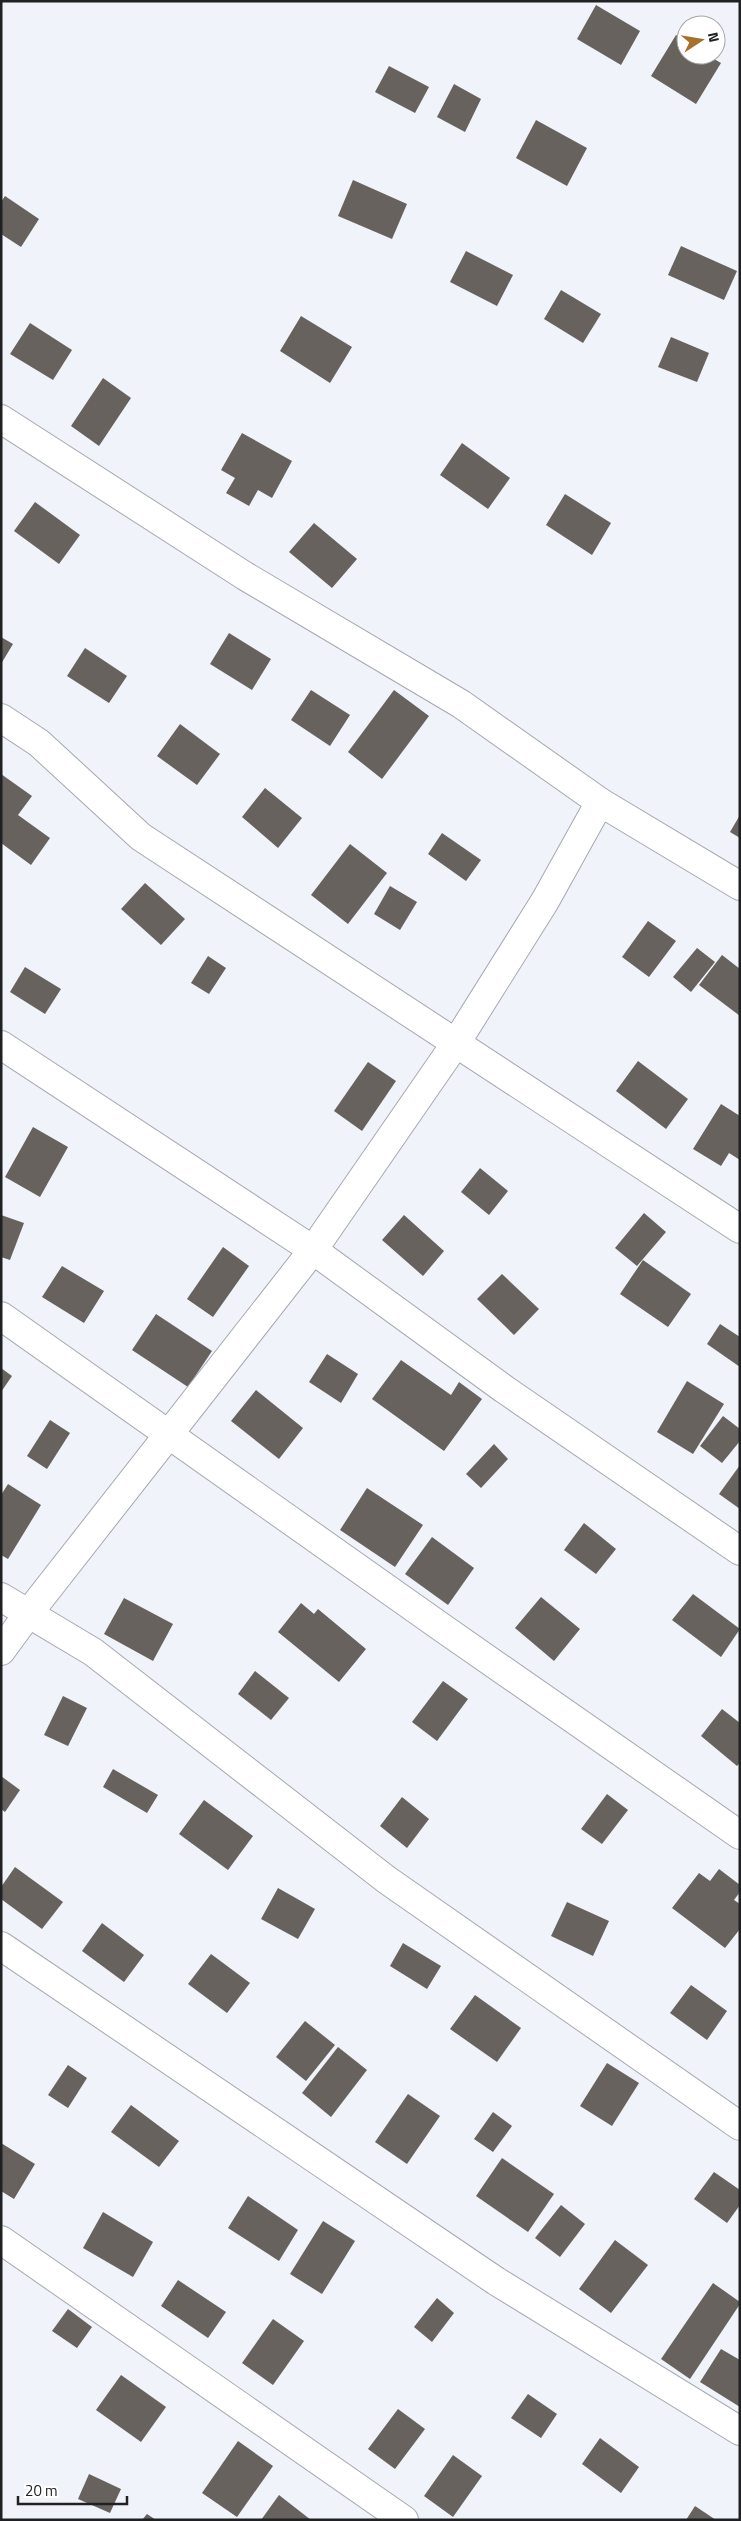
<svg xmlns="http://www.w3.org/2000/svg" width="741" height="2521" font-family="'Titillium Web',sans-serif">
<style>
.building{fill:#67625d}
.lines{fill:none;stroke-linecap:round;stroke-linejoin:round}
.street-casing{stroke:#a5a8af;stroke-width:30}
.street{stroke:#fff;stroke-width:28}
</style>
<rect width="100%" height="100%" fill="#f0f3fa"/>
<g class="building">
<path d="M596,5L640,31L621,65L577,39Z"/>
<path d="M676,35L686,42V55H707L721,63L696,104L651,76Z"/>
<path d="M389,66L429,87L415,113L375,92Z"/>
<path d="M454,84L481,99L465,132L437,117Z"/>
<path d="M536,120L587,148L567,186L516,158Z"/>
<path d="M353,180L407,204L392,239L338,216Z"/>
<path d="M5,196L39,219L21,247L1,234V202Z"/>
<path d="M681,246L737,271L724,300L668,275Z"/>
<path d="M466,251L513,275L497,306L450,282Z"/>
<path d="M561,290L601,314L583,343L544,319Z"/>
<path d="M301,316L352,347L330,383L280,351Z"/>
<path d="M30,323L72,350L53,380L10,354Z"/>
<path d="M671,337L709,353L697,382L658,367Z"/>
<path d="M103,378L131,398L99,446L71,426Z"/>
<path d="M242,433L292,461L272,498L258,490L249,506L226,493L235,478L221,470Z"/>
<path d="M462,443L510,478L488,509L440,475Z"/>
<path d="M565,494L611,523L592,555L546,525Z"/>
<path d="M35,502L80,535L59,564L14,531Z"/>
<path d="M314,523L357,559L332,588L289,552Z"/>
<path d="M229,633L271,659L252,690L210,664Z"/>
<path d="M1,637L13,644L1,664Z"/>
<path d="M85,648L127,676L109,703L67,676Z"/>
<path d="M311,690L350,715L330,746L291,720Z"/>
<path d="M394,690L429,716L382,779L348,752Z"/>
<path d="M180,724L220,754L197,785L157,756Z"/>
<path d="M1,774L32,796L18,815L50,838L31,865L1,843Z"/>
<path d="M265,788L302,818L278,848L242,817Z"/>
<path d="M740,815V838L730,832Z"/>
<path d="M442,833L481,860L466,881L428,854Z"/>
<path d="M350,844L387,873L348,924L311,895Z"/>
<path d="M145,883L185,919L161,945L121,909Z"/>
<path d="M390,886L417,902L400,930L374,914Z"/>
<path d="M648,921L676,941L649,977L622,957Z"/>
<path d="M697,948L715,962L691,992L673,977Z"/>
<path d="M722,955L740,969V1016L699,985Z"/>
<path d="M208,956L226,968L209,994L191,983Z"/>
<path d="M25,967L61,989L45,1014L10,992Z"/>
<path d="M638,1061L688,1099L666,1129L616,1091Z"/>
<path d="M368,1062L396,1081L362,1131L334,1111Z"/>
<path d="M721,1104L740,1116V1160L729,1153L721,1166L693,1149Z"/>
<path d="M33,1127L68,1147L40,1197L5,1177Z"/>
<path d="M480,1168L508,1191L489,1215L461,1192Z"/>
<path d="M644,1213L666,1232L637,1266L615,1248Z"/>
<path d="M1,1215L24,1223L10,1260L1,1257Z"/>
<path d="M404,1215L444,1251L423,1276L382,1240Z"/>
<path d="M223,1247L249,1266L213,1317L187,1299Z"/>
<path d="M643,1260L691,1294L668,1327L620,1294Z"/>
<path d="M62,1266L104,1291L84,1323L42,1297Z"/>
<path d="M502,1274L539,1309L514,1335L477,1299Z"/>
<path d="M156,1314L212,1351L188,1387L132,1350Z"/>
<path d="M720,1324L740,1337V1367L707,1344Z"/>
<path d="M327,1354L358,1374L341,1403L309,1382Z"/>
<path d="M401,1360L451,1395L459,1382L482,1399L444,1451L372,1399Z"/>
<path d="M1,1368L12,1376L1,1392Z"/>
<path d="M687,1381L724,1404L693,1454L657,1432Z"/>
<path d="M256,1390L303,1428L279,1459L231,1421Z"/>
<path d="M723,1416L740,1429V1441L722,1463L700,1446Z"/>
<path d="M50,1420L70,1433L47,1469L27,1456Z"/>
<path d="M494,1444L508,1459L481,1488L466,1474Z"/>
<path d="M740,1465V1509L719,1494Z"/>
<path d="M8,1484L41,1505L8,1559L1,1555V1495Z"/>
<path d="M367,1488L423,1525L395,1567L340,1530Z"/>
<path d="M584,1523L616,1549L596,1574L564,1550Z"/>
<path d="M432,1537L474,1568L448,1605L405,1574Z"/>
<path d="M693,1594L740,1629L721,1657L672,1620Z"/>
<path d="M541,1597L580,1629L554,1661L515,1628Z"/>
<path d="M124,1598L173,1624L153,1661L104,1634Z"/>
<path d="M301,1603L314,1614L318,1609L366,1649L339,1682L278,1632Z"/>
<path d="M255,1671L289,1698L271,1720L238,1694Z"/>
<path d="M443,1681L468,1699L437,1741L412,1722Z"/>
<path d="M63,1696L87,1708L68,1746L44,1735Z"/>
<path d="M722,1709L740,1723V1763L737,1766L701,1736Z"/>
<path d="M113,1769L158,1795L147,1813L103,1787Z"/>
<path d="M1,1776L20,1790L5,1812L1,1809Z"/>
<path d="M607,1794L628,1810L602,1844L581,1829Z"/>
<path d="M402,1797L429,1819L407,1848L380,1826Z"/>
<path d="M204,1800L253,1836L228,1870L179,1834Z"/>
<path d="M15,1867L63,1902L42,1929L1,1899V1887Z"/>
<path d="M719,1869L740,1885V1892L734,1900L740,1904V1929L725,1948L672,1908L699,1873L710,1881Z"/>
<path d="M278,1888L315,1909L298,1939L261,1919Z"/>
<path d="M567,1902L609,1921L593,1956L551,1936Z"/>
<path d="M102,1923L144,1955L124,1982L82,1951Z"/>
<path d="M403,1943L441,1966L427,1989L390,1966Z"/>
<path d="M211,1954L250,1983L227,2013L188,1984Z"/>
<path d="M691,1985L727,2011L707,2040L670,2013Z"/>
<path d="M475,1995L521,2028L497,2062L450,2029Z"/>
<path d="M305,2021L335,2045L306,2081L276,2057Z"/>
<path d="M338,2047L367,2070L331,2117L302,2093Z"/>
<path d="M607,2063L639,2083L612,2126L580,2106Z"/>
<path d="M68,2065L87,2078L68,2108L48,2095Z"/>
<path d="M408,2094L440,2116L407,2164L375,2142Z"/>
<path d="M131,2105L179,2141L159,2167L111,2132Z"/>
<path d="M493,2112L512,2126L493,2152L474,2139Z"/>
<path d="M1,2143L35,2164L14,2199L1,2191Z"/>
<path d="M502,2158L554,2194L528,2232L476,2196Z"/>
<path d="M714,2172L740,2190V2205L727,2223L694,2199Z"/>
<path d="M248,2196L298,2230L279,2261L228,2228Z"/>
<path d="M561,2205L585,2224L560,2257L535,2238Z"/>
<path d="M103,2212L153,2242L133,2277L83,2248Z"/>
<path d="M323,2221L355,2241L322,2294L290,2274Z"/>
<path d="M615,2240L648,2265L611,2313L579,2289Z"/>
<path d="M178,2280L226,2312L208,2338L161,2306Z"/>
<path d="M713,2283L740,2302V2304L690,2379L661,2359Z"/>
<path d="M437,2298L454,2313L432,2342L414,2327Z"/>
<path d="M68,2309L92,2327L77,2348L52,2331Z"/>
<path d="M273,2319L304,2341L273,2385L242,2363Z"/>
<path d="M721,2349L740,2360V2407L700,2382Z"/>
<path d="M121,2375L166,2407L141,2442L96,2410Z"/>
<path d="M528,2394L557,2414L541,2438L511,2418Z"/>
<path d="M398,2409L425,2429L395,2469L368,2449Z"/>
<path d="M600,2438L639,2467L621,2493L582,2464Z"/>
<path d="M238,2441L273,2466L237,2517L202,2493Z"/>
<path d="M453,2455L482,2476L453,2517L424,2496Z"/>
<path d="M89,2474L121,2489L110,2513L78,2499Z"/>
<path d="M279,2495L311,2520H261Z"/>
<path d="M695,2506L716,2520H686Z"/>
<path d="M147,2514L156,2520H142Z"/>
</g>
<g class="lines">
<defs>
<g id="street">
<path d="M1,419L245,576L461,704L600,802L740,886"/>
<path d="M1,718L39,743L141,837L740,1229"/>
<path d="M1,1045L313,1250L504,1389L740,1551"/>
<path d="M1,1316L444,1629L740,1835"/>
<path d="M1,1597L93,1652L387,1880L740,2126"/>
<path d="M1,1651L28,1614L313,1250L456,1043L545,901L600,802"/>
<path d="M1,1946L496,2281L740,2431"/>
<path d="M1,2240L404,2520"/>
</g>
</defs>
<use href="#street" class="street-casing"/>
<use href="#street" class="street"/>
</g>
<rect width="741" height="2521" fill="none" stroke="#202123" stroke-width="5"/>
<g transform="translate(701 40) rotate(78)"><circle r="24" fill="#ffffff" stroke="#a6a6a7"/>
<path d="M0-4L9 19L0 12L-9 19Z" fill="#a6722b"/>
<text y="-8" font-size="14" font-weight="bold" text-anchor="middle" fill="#202123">N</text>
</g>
<path d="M18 2496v8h109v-8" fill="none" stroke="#202123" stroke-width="2.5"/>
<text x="25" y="2496" font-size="15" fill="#202123" stroke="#ffffff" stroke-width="4" paint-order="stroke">20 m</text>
</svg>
